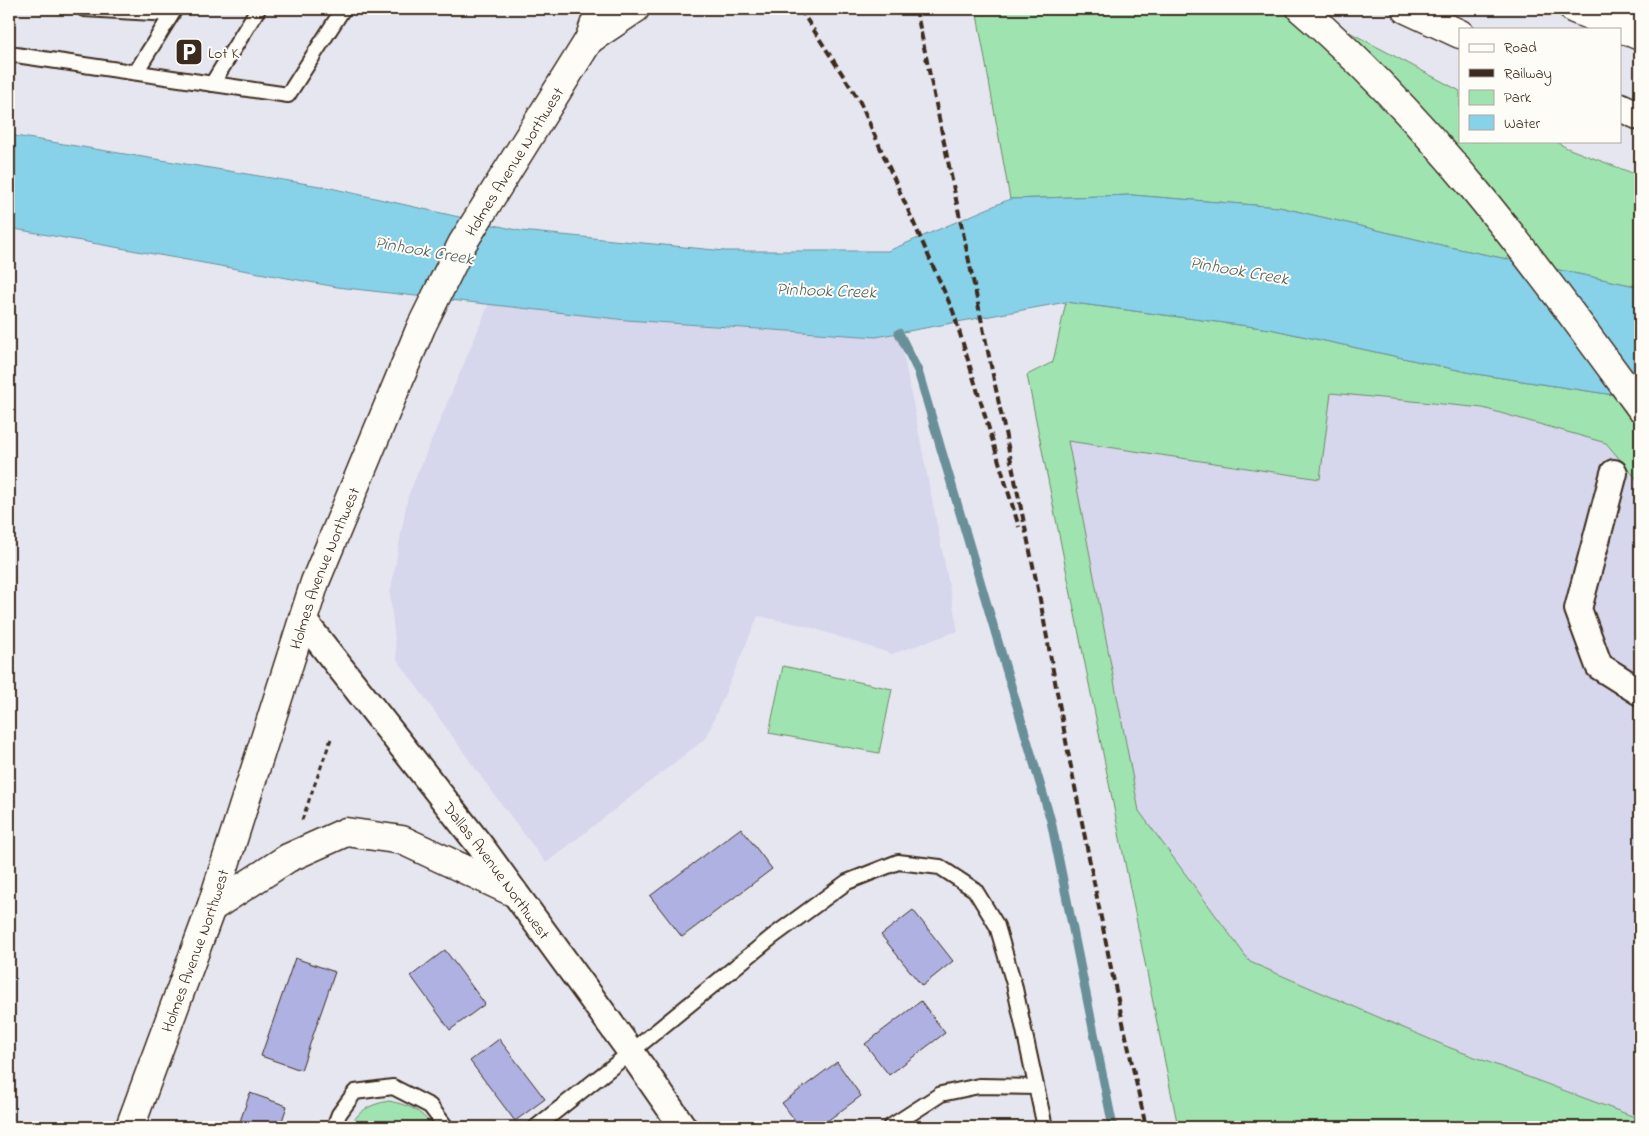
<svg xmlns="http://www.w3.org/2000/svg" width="1649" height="1136" font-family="'Indie Flower',sans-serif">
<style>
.built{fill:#d6d6ec}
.green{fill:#9fe4b0;stroke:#6d8767}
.water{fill:#88d2e9;stroke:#698f98}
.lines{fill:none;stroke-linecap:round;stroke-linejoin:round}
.stream{stroke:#698f98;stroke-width:9}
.building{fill:#afb1e2;stroke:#3b2a1e}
.lane-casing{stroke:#3b2a1e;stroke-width:18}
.street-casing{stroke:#3b2a1e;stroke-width:30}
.secondary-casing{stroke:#3b2a1e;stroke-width:31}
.highway-casing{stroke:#3b2a1e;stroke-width:31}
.path{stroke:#3b2a1e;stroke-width:3;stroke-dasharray:5 4;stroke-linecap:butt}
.lane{stroke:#fdfcf7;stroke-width:14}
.street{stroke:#fdfcf7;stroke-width:26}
.secondary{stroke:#fdfcf7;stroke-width:28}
.highway{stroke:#fdfcf7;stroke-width:28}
.rail{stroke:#3b2a1e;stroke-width:4;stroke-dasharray:8 4;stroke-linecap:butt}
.labels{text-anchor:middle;stroke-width:4;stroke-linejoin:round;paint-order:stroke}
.poi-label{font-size:16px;fill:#3b2a1e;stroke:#fdfcf7;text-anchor:start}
.street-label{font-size:16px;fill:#3b2a1e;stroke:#fdfcf7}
.water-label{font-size:18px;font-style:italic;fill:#525c5b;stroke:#fdfcf7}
</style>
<rect width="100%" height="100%" fill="#e6e6f1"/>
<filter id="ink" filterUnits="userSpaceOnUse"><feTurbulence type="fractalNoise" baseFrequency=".02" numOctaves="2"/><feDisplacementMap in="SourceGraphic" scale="10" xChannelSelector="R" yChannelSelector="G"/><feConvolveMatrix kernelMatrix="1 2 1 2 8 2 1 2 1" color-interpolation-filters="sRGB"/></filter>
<g filter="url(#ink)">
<g class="built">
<path d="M489,304L626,320L876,337L899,333L958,631L892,654L803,625L758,616L706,738L546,863L485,782L397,659L390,594L408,496Z"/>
<path d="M1330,393L1483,408L1606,443L1640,483V612L1635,638L1640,639V1119L1448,1047L1250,962L1139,811L1068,441L1320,479Z"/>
</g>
<g class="green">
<path d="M976,9H1306L1460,91V141H1555L1567,148L1640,176V287L1445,246L1279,207L1132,195L1010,199Z"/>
<path d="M1066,302L1270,329L1476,374L1640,399V483L1606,443L1483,408L1331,393L1320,479L1068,441L1139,811L1250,962L1448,1047L1640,1119V1127H1178L1027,375L1053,362Z"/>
<path d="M783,666L892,689L879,753L769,733Z"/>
<path d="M389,1101C411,1106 419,1109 433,1127H351C357,1110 372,1104 389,1101Z"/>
</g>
<path class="water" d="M9,135L326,187L521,231L725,251H888L1010,199L1132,195L1279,207L1445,246L1640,287V399L1476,374L1270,329L1066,302L876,337L626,320L337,287L9,228Z"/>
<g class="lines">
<path class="stream" d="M899,333L918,371L1051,821L1113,1127"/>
</g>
<g class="building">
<path d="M741,828L772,869L682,937L650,896Z"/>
<path d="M913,910L953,961L922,986L881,935Z"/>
<path d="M445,950L485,1004L450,1030L411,976Z"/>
<path d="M295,958L335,972L301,1070L261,1056Z"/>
<path d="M921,1001L945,1033L889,1075L865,1044Z"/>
<path d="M499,1039L545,1099L515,1121L470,1061Z"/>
<path d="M837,1062L861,1096L819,1127H800L782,1103Z"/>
<path d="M250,1093L287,1106L280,1127H238Z"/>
</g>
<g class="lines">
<defs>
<g id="lane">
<path d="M84,9L171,14"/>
<path d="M9,54L288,95L343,9"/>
<path d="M136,72L175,9"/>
<path d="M212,84L258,9"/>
<path d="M334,1127L339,1114L355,1092L393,1087L430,1106L446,1127"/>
<path d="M536,1127L631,1052L772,937L847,882L898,862L940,867L975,890L997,926L1014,984L1045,1127"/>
<path d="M890,1127L941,1094L979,1086L1036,1087"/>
</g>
<g id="street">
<path d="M1614,473L1578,609L1599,666L1640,692"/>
<path id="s1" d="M302,619L482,848L631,1052L683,1127"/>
</g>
<g id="secondary">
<path d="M589,40L635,9"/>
<path d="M211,908L288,858L346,832L402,840L513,892"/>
<path id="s2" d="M130,1127L211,908L315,582L421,327L462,244L589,40L600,9"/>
</g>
<g id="highway">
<path d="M1301,9C1434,123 1537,267 1640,407"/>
<path d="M1406,9L1460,34"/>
<path d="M1574,9L1640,36"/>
<path d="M1634,9L1640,14"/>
<path d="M1620,107L1640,116"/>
</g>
</defs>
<use href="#lane" class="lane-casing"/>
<use href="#street" class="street-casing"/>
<use href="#secondary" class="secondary-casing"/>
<use href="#highway" class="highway-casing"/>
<path class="path" d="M302,820L332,736"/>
<use href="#lane" class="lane"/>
<use href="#street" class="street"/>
<use href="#secondary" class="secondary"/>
<use href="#highway" class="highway"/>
<g class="rail">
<path d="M800,9L859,100L953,311L1019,527"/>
<path d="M916,9L1039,594L1068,752L1111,968L1146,1127"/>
</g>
</g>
</g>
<defs>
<symbol id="parking-square" viewBox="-11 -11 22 22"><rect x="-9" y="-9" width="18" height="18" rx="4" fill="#3b2a1e" stroke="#fdfcf7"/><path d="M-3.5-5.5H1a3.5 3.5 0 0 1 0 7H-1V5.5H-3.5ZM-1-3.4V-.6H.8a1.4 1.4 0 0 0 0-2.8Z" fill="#fff"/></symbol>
</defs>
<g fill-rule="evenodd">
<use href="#parking-square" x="173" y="36" width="32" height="32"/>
</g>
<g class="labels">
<g class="poi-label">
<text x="208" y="58">Lot K</text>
</g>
<g class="street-label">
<text dy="6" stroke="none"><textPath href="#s2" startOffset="1042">Holmes Avenue Northwest</textPath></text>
<text dy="6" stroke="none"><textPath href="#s2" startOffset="592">Holmes Avenue Northwest</textPath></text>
<text dy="6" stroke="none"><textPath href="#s1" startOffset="318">Dallas Avenue Northwest</textPath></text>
<text dy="6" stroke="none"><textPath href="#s2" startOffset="188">Holmes Avenue Northwest</textPath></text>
</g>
<g class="water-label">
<text transform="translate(424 250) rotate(10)" y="6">Pinhook Creek</text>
<text transform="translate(1239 270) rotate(10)" y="6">Pinhook Creek</text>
<text transform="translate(826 290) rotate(2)" y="6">Pinhook Creek</text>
</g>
</g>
<rect width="1649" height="1136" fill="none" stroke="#fdfcf7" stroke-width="30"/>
<rect x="15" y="15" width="1619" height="1106" fill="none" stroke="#3b2a1e" stroke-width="2" filter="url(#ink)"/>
<rect x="1459" y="28" width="162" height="115" fill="#fdfcf7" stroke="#afa8a0"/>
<rect x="1469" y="44" width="25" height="8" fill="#fdfcf7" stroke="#afa8a0"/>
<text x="1504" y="52" font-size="15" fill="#3b2a1e">Road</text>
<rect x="1469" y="69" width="25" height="8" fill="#3b2a1e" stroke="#afa8a0"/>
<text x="1504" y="78" font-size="15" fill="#3b2a1e">Railway</text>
<rect x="1469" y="90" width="25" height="15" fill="#9fe4b0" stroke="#afa8a0"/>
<text x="1504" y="102" font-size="15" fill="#3b2a1e">Park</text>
<rect x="1469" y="115" width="25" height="15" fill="#88d2e9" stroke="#afa8a0"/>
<text x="1504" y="128" font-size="15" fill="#3b2a1e">Water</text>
</svg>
